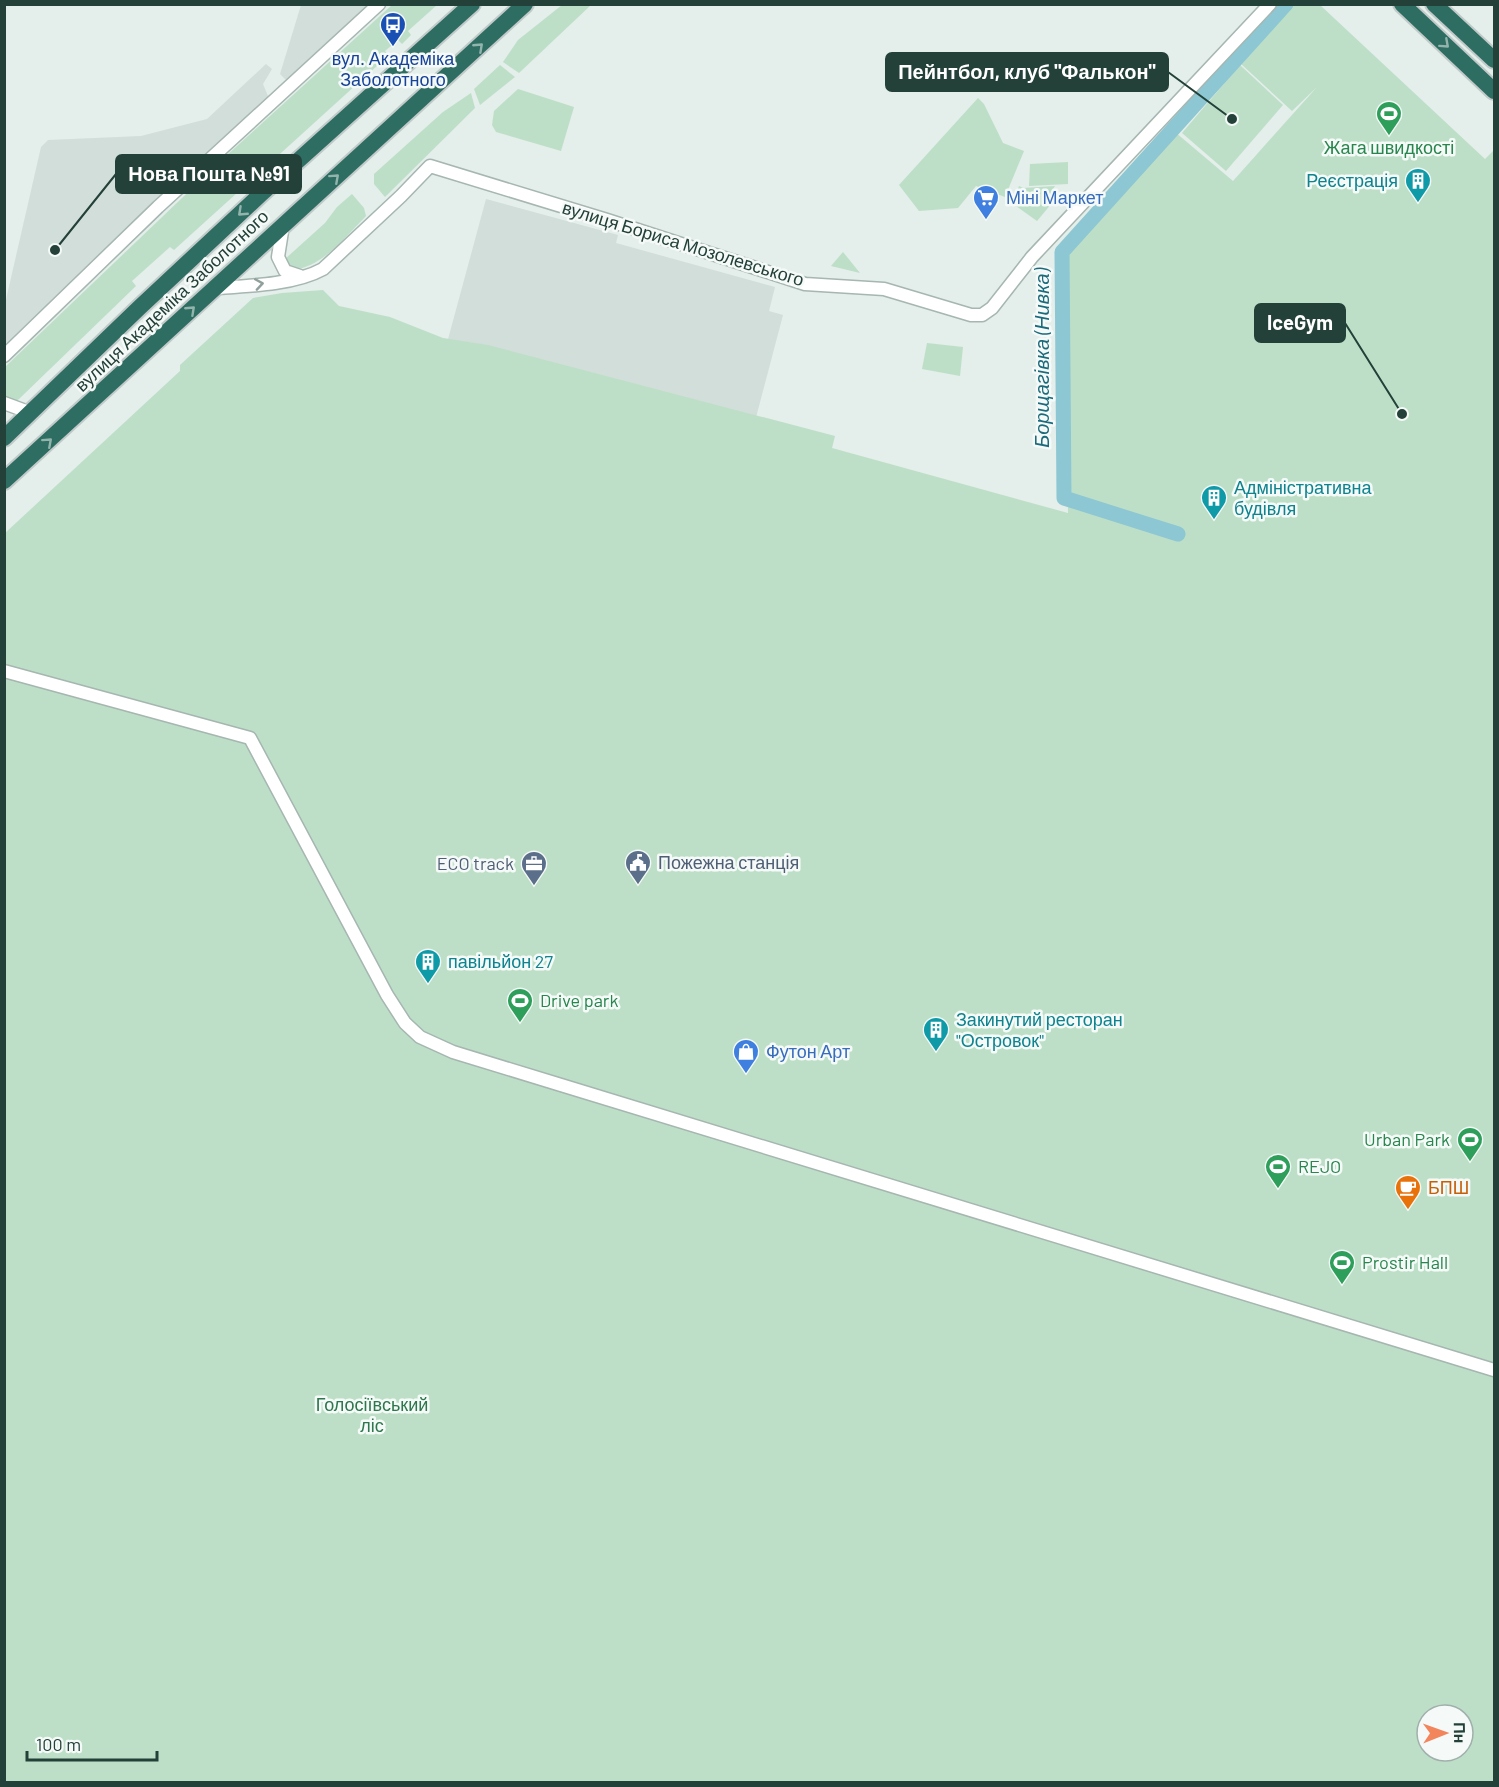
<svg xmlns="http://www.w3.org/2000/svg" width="1499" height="1787" font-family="Barlow,sans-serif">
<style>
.built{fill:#d2ded9}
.green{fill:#bddfc7;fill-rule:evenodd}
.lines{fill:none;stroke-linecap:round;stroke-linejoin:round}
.river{stroke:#8cc7d3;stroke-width:15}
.minor-casing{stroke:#a6b6b1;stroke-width:15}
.highway-casing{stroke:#c1cac8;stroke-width:20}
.minor{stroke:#fff;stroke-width:12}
.highway{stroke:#2e6d61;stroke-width:16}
.oneway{stroke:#92b4ac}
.oneway2{stroke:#91a09c}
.labels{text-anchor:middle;stroke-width:5;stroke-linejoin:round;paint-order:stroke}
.transit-label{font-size:18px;fill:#164399;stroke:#f5faf8}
.leisure-label{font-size:18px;fill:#27864d;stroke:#f5faf8;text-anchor:start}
.culture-label{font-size:18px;fill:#0d838f;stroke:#f5faf8;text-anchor:start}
.shop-label{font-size:18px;fill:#366cbe;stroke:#f5faf8;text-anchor:start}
.street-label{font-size:18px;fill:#234039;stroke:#f5faf8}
.service-label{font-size:18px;fill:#4e5e75;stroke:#f5faf8;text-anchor:start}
.food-label{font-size:18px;fill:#c56008;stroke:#f5faf8;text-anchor:start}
.park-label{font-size:18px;fill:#2c774b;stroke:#f5faf8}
.water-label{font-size:20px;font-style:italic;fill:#1c6b7d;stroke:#f5faf8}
.leader{fill:none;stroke:#234039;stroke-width:2}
.callout-dot{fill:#234039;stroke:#f5faf8;stroke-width:2}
.callout{fill:#234039;stroke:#234039;stroke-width:2}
.callout-label{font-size:20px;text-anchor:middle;font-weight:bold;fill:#fff}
</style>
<rect width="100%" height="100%" fill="#e4eeea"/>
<g class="built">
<path d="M301,5H374L290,84L280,74Z"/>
<path d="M266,64L272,69L263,84L270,101L5,351V304L41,147L48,140L141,136L207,119Z"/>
<path d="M486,199L618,235L616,243L775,287L769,311L783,315L754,425L447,343Z"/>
</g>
<g class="green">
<path d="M392,5H437L408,31L411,35L402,44L398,40L385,51L389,55L174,250L170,247L132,281L136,286L19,399L14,402L5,400V367L226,156Z"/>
<path d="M562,5H591L519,73L503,62L518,40Z"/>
<path d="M1290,5H1320L1485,159L1494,150V1782H5L4,534L180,371V365L253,298L282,293L323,290L339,306L390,317L443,338L488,345L835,436L832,448L1068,513L1064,253L1175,132L1233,181L1317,87L1292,111L1240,63ZM1427,1715H1463V1751H1427Z"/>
<path d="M500,65L515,77L480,105L474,89Z"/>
<path d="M1240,65L1283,105L1226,171L1182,133Z"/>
<path d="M518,89L574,107L561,151L496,132L492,125L494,111Z"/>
<path d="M471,93L475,108L385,197L374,184V174L443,112Z"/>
<path d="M978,98L984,104L1003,143L1024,151L1005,197L976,186L958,208L919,211L899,185Z"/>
<path d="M1068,162V184L1029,186L1030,164Z"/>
<path d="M1019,186L1023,188L1055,186L1052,191L1057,197L1037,221L1012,203Z"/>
<path d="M352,194L364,208L366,216C345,237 323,267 292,270L284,260L325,223L337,207Z"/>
<path d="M843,252L860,273L831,266Z"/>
<path d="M927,343L963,347L960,376L922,369Z"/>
</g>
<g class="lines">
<path class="river" d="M1178,534L1064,498L1062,252L1286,4"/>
<defs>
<g id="minor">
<path d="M283,225L278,257L285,271L300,276"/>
<path d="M215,288C247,286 294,285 323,269L401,196L430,166L607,220L805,284L884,289L971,315H982L992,308L1032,257L1270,4"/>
<path d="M4,356L158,207L379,4"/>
<path d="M4,403L31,413"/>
<path d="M4,671L250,738L387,995L405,1023L420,1037L453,1052L561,1085L1494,1370"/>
</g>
<g id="highway">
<path d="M1402,4L1494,91"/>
<path d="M1434,4L1494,60"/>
<path d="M4,438L140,307L261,194L472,4"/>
<path d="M4,481L525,4"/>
</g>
</defs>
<use href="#minor" class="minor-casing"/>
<use href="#highway" class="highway-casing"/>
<use href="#minor" class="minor"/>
<use href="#highway" class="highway"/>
</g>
<defs><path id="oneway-chevron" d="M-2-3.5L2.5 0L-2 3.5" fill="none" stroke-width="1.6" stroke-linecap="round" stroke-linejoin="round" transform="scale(1.5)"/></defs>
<g class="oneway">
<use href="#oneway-chevron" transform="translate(1445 44) rotate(42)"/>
<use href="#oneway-chevron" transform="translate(479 47) rotate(-43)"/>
<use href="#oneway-chevron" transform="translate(335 178) rotate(-42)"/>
<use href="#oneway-chevron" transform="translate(242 212) rotate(137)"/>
<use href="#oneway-chevron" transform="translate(191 310) rotate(-43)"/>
<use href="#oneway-chevron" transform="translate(48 442) rotate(-42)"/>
</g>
<use class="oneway2" href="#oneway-chevron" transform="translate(259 284) rotate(-9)"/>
<defs>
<symbol id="bus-pin" viewBox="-11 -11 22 30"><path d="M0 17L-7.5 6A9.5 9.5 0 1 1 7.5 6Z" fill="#1a4fb4" stroke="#f5faf8"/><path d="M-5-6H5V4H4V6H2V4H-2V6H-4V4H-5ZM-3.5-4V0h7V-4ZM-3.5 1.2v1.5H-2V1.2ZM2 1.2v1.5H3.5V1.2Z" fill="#fff"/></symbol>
<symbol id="stadium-pin" viewBox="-11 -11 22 30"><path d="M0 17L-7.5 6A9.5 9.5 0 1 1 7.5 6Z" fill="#2e9e5b" stroke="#f5faf8"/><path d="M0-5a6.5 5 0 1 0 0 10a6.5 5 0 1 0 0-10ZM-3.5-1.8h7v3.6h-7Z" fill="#fff"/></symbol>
<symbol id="building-pin" viewBox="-11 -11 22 30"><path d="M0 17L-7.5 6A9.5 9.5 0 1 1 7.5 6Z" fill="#0f9aa8" stroke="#f5faf8"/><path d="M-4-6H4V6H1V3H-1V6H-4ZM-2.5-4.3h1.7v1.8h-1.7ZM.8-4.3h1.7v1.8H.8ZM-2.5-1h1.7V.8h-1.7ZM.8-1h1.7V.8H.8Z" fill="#fff"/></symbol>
<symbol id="supermarket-pin" viewBox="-11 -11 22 30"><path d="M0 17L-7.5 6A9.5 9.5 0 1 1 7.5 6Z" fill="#3f7fe0" stroke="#f5faf8"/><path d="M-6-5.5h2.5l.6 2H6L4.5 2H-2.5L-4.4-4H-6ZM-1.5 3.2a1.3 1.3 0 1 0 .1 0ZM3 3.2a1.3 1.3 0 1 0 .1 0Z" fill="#fff"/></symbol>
<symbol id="civic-pin" viewBox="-11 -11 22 30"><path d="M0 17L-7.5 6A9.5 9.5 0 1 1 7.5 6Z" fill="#5c6f8a" stroke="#f5faf8"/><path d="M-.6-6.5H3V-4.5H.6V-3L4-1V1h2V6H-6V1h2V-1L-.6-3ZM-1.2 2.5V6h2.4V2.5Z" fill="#fff"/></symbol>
<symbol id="office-pin" viewBox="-11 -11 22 30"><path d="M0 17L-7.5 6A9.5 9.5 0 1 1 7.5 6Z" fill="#5c6f8a" stroke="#f5faf8"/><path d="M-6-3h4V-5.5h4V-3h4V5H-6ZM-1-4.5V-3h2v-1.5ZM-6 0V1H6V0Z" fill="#fff"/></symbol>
<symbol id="shop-pin" viewBox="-11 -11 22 30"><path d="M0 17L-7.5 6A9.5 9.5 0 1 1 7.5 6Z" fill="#3f7fe0" stroke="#f5faf8"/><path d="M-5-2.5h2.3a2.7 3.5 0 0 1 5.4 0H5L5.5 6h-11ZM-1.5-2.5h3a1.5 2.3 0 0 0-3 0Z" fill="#fff"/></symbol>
<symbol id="cafe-pin" viewBox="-11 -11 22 30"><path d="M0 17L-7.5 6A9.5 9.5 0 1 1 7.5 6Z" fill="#e8710a" stroke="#f5faf8"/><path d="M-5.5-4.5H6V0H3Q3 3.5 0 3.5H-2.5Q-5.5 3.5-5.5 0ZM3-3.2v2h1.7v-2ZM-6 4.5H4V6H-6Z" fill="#fff"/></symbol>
</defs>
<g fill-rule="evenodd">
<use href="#bus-pin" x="378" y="10" width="30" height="40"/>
<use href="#stadium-pin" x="1374" y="99" width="30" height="40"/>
<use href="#building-pin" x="1403" y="166" width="30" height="40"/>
<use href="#supermarket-pin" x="971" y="183" width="30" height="40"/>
<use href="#building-pin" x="1199" y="483" width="30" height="40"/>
<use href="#civic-pin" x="623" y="848" width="30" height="40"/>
<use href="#office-pin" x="519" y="849" width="30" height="40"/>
<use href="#building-pin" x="413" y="947" width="30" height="40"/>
<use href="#stadium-pin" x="505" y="986" width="30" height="40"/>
<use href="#building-pin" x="921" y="1015" width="30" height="40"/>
<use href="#shop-pin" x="731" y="1037" width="30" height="40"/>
<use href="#stadium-pin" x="1455" y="1125" width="30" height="40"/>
<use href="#stadium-pin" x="1263" y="1152" width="30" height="40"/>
<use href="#cafe-pin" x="1393" y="1173" width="30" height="40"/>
<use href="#stadium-pin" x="1327" y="1248" width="30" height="40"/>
</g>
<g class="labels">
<g class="transit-label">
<text x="393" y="65">вул. Академіка<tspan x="393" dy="21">Заболотного</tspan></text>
</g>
<g class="leisure-label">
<text x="1389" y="154" text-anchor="middle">Жага швидкості</text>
<text x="540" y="1007">Drive park</text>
<text x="1450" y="1146" text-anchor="end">Urban Park</text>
<text x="1298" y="1173">REJO</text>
<text x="1362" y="1269">Prostir Hall</text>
</g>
<g class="culture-label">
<text x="1398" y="187" text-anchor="end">Реєстрація</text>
<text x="1234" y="494">Адміністративна<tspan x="1234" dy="21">будівля</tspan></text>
<text x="448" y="968">павільйон 27</text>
<text x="956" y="1026">Закинутий ресторан<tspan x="956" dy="21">"Островок"</tspan></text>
</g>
<g class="shop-label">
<text x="1006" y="204">Міні Маркет</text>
<text x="766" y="1058">Футон Арт</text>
</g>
<g class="street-label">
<text transform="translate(683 244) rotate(17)" y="6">вулиця Бориса Мозолевського</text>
<text transform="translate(172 301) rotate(-43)" y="6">вулиця Академіка Заболотного</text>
</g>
<g class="service-label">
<text x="658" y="869">Пожежна станція</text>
<text x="514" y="870" text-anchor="end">ECO track</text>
</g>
<g class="food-label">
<text x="1428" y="1194">БПШ</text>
</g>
<g class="park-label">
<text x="372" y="1411">Голосіївський<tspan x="372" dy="21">ліс</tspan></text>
</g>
<g class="water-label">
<text transform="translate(1042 358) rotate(-90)" y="7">Борщагівка (Нивка)</text>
</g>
</g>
<path class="leader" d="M1232 119L1168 72M55 250L116 174M1402 414L1345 323"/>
<g class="callout-dot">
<circle cx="1232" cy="119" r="6"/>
<circle cx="55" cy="250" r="6"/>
<circle cx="1402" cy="414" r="6"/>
</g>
<g class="callout">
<rect x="886" y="53" width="282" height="38" rx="6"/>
<rect x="116" y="155" width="185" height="38" rx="6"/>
<rect x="1255" y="304" width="90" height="38" rx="6"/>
</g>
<g class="callout-label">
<text x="1027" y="79">Пейнтбол, клуб "Фалькон"</text>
<text x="209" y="181">Нова Пошта №91</text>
<text x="1300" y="330">IceGym</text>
</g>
<rect width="1499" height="1787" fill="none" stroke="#234039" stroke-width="12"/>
<g transform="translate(1445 1733) rotate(89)"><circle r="28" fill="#f5faf8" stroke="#a1b0ac" stroke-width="1.5"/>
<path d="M0-4.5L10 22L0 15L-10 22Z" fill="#f3855d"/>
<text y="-9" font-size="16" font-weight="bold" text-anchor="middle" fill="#234039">Пн</text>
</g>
<path d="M27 1751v9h130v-9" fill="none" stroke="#234039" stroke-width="3"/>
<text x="36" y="1751" font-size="18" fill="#234039" stroke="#f5faf8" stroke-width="4.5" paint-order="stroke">100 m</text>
</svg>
